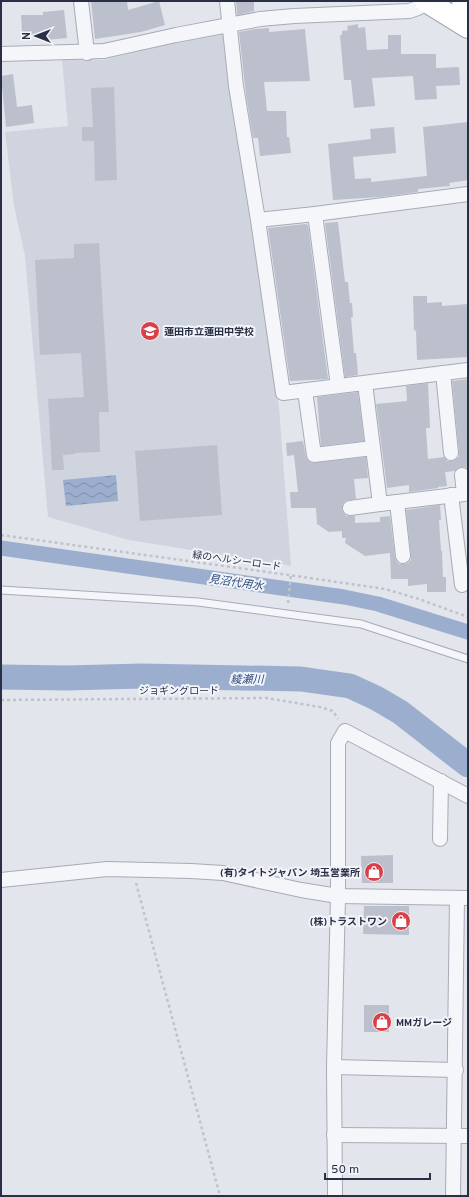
<svg xmlns="http://www.w3.org/2000/svg" width="469" height="1197" font-family="Overpass,'Noto Sans JP',sans-serif">
<style>
.built{fill:#d0d4de}
.water{fill:url(#water-waves)}
.lines{fill:none;stroke-linecap:round;stroke-linejoin:round}
.canal{stroke:#9baece;stroke-width:15}
.river{stroke:#9baece;stroke-width:25}
.building{fill:#bcc0cc}
.service-casing{stroke:#a7abb7;stroke-width:9}
.minor-casing{stroke:#a7abb7;stroke-width:16}
.primary-casing{stroke:#a0a7b8;stroke-width:24}
.path{stroke:#c0c3ca;stroke-width:2.5;stroke-dasharray:3 3;stroke-linecap:butt}
.service{stroke:#f5f6f9;stroke-width:7}
.minor{stroke:#f5f6f9;stroke-width:14}
.primary{stroke:#fff;stroke-width:22}
.labels{text-anchor:middle;stroke-width:4;stroke-linejoin:round;paint-order:stroke}
.poi-label{font-size:10px;font-weight:bold;fill:#293045;stroke:#f2f4f9;text-anchor:start}
.street-label{font-size:10px;fill:#293045;stroke:#f2f4f9}
.water-label{font-size:11px;font-style:italic;fill:#2f4a7d;stroke:#f2f4f9}
</style>
<defs>
<pattern id="water-waves" width="16" height="10" patternUnits="userSpaceOnUse"><rect width="16" height="10" fill="#9baece"/><path d="M0 5q4-4 8 0t8 0" fill="none" stroke="#7e8ea9"/></pattern>
</defs>
<rect width="100%" height="100%" fill="#e2e5ec"/>
<path class="built" d="M225,31L279,407L291,566L129,540L48,517L25,256L14,206L5,132L68,126L62,59L103,60Z"/>
<path class="water" d="M116,475L118,501L66,506L63,480Z"/>
<g class="lines">
<path class="canal" d="M1,548L344,597L378,604L468,632"/>
<path class="river" d="M1,677L67,678L142,676L301,679L350,686L376,698L400,712L468,765"/>
</g>
<g class="building">
<path d="M91,1H127L128,10L159,1L165,25L141,32L95,39Z"/>
<path d="M236,1H254V11L237,15Z"/>
<path d="M64,10L67,38L46,40V37H27V33H22L21,15H43V12Z"/>
<path d="M358,24V28L365,27L367,50L388,49V35H401V54H436V68L459,67L460,85L436,86L437,99L415,100L413,76L372,78L375,106L354,108L351,80H344L340,35H342V31L348,30L347,26Z"/>
<path d="M269,28V32L305,29L310,81L264,82L267,111H286L287,137H289L291,153L260,156L258,138H253L246,95L239,32L255,29Z"/>
<path d="M13,74L17,107L32,105L34,123L6,127L1,76Z"/>
<path d="M114,87L117,180L95,181L94,141H82V127H93L91,88Z"/>
<path d="M468,122V180L449,183L450,186L418,189V192L380,197L333,200L328,144L371,139L370,129L394,127L396,153L353,157L355,179L371,178V182L427,176L423,127Z"/>
<path d="M338,222L345,282H348L350,303H352L353,317H351L354,353H356L358,374V375L345,377L325,223Z"/>
<path d="M305,224L308,225L328,379L290,381L268,228Z"/>
<path d="M99,243L109,412H99L100,452L75,453V454L63,455L64,470H52L48,399L84,397L81,353L40,355L35,260L74,258V244Z"/>
<path d="M413,296H427V303L442,302V306L468,304V357L417,360L416,330L414,331Z"/>
<path d="M468,379V469L465,467H461L455,471L445,472L447,486L438,487V488L409,492V485L387,488L376,404L407,401L406,386L428,383L430,428H426L428,459L444,457L447,461H452L459,457V452L452,381Z"/>
<path d="M358,392L364,441L321,446L317,397Z"/>
<path d="M303,441L306,457L308,460L311,463L366,457L368,478L354,479L356,499L345,501L342,505V510L346,516H355V523L380,522V517L390,516L395,557L396,561L399,564H404L408,563L411,560V555L406,510L440,505L441,520H439L441,551H442L443,577H446V592H427V584L408,586V579H391L390,553L365,556L345,543L346,538H342V531L329,532L317,524L316,508H291L290,492H298L294,455L287,456L286,443Z"/>
<path d="M217,445L222,515L140,521L135,451Z"/>
<path d="M393,855V883H362L361,856Z"/>
<path d="M364,906H409V935L363,934Z"/>
<rect x="364" y="1005" width="25" height="27"/>
</g>
<g class="lines">
<defs>
<path id="service" d="M1,590L198,602L361,624L468,659"/>
<g id="minor">
<path d="M81,1L87,53"/>
<path d="M227,1L236,86L258,220L283,393L468,370"/>
<path d="M1,54L104,51L176,35L260,19L294,16L409,11L418,8L428,2"/>
<path d="M315,214L468,194"/>
<path d="M258,220L315,214L338,386"/>
<path d="M443,373L451,453"/>
<path d="M305,391L314,455L373,448L365,383"/>
<path d="M373,448L380,504L464,494L462,475"/>
<path d="M451,495L462,585"/>
<path d="M397,502L403,556"/>
<path d="M350,508L380,504"/>
<path d="M440,839L441,781"/>
<path d="M1,880L107,869L191,871L223,873L301,890L338,896L468,898"/>
<path d="M334,1067L456,1070"/>
<path d="M334,1135L468,1136"/>
<path d="M335,1196L334,1067L338,896V743L345,731L468,796"/>
<path d="M453,1196L457,898"/>
</g>
<g id="primary">
<path d="M426,1L468,27"/>
<path d="M463,1L468,4"/>
</g>
</defs>
<use href="#service" class="service-casing"/>
<use href="#minor" class="minor-casing"/>
<use href="#primary" class="primary-casing"/>
<g class="path">
<path d="M1,535L289,575L385,589L419,599L468,617"/>
<path d="M288,603L291,575"/>
<path d="M1,700L267,698L320,707L333,711L338,719"/>
<path d="M136,883L220,1196"/>
</g>
<use href="#service" class="service"/>
<use href="#minor" class="minor"/>
<use href="#primary" class="primary"/>
</g>
<defs>
<symbol id="school-disc" viewBox="-11 -11 22 22"><circle r="9.5" fill="#d93f46" stroke="#f2f4f9"/><path d="M0-5L7-2L0 1L-7-2ZM-4 1L0 2.5L4 1V4Q0 6-4 4Z" fill="#fff"/></symbol>
<symbol id="shop-disc" viewBox="-11 -11 22 22"><circle r="9.5" fill="#d93f46" stroke="#f2f4f9"/><path d="M-5-2.5h2.3a2.7 3.5 0 0 1 5.4 0H5L5.5 6h-11ZM-1.5-2.5h3a1.5 2.3 0 0 0-3 0Z" fill="#fff"/></symbol>
</defs>
<g fill-rule="evenodd">
<use href="#school-disc" x="139" y="320" width="22" height="22"/>
<use href="#shop-disc" x="363" y="861" width="22" height="22"/>
<use href="#shop-disc" x="390" y="910" width="22" height="22"/>
<use href="#shop-disc" x="371" y="1011" width="22" height="22"/>
</g>
<g class="labels">
<g class="poi-label">
<text x="164" y="335">蓮田市立蓮田中学校</text>
<text x="360" y="876" text-anchor="end">(有)タイトジャパン 埼玉営業所</text>
<text x="387" y="925" text-anchor="end">(株)トラストワン</text>
<text x="396" y="1026">MMガレージ</text>
</g>
<g class="street-label">
<text transform="translate(237 560) rotate(8)" y="4">緑のヘルシーロード</text>
<text x="179" y="694">ジョギングロード</text>
</g>
<g class="water-label">
<text transform="translate(236 582) rotate(8)" y="4">見沼代用水</text>
<text x="247" y="683">綾瀬川</text>
</g>
</g>
<rect width="469" height="1197" fill="none" stroke="#293045" stroke-width="4"/>
<g transform="translate(36 36) rotate(270)" stroke="#f2f4f9" stroke-width="3" paint-order="stroke">
<path d="M0-3L7 15L0 10L-7 15Z" fill="#293045"/>
<text y="-6" font-size="11" font-weight="bold" text-anchor="middle" fill="#293045">N</text>
</g>
<path d="M325 1173v6h105v-6" fill="none" stroke="#293045" stroke-width="2"/>
<text x="331" y="1173" font-size="12" fill="#293045" stroke="#f2f4f9" stroke-width="3" paint-order="stroke">50 m</text>
</svg>
